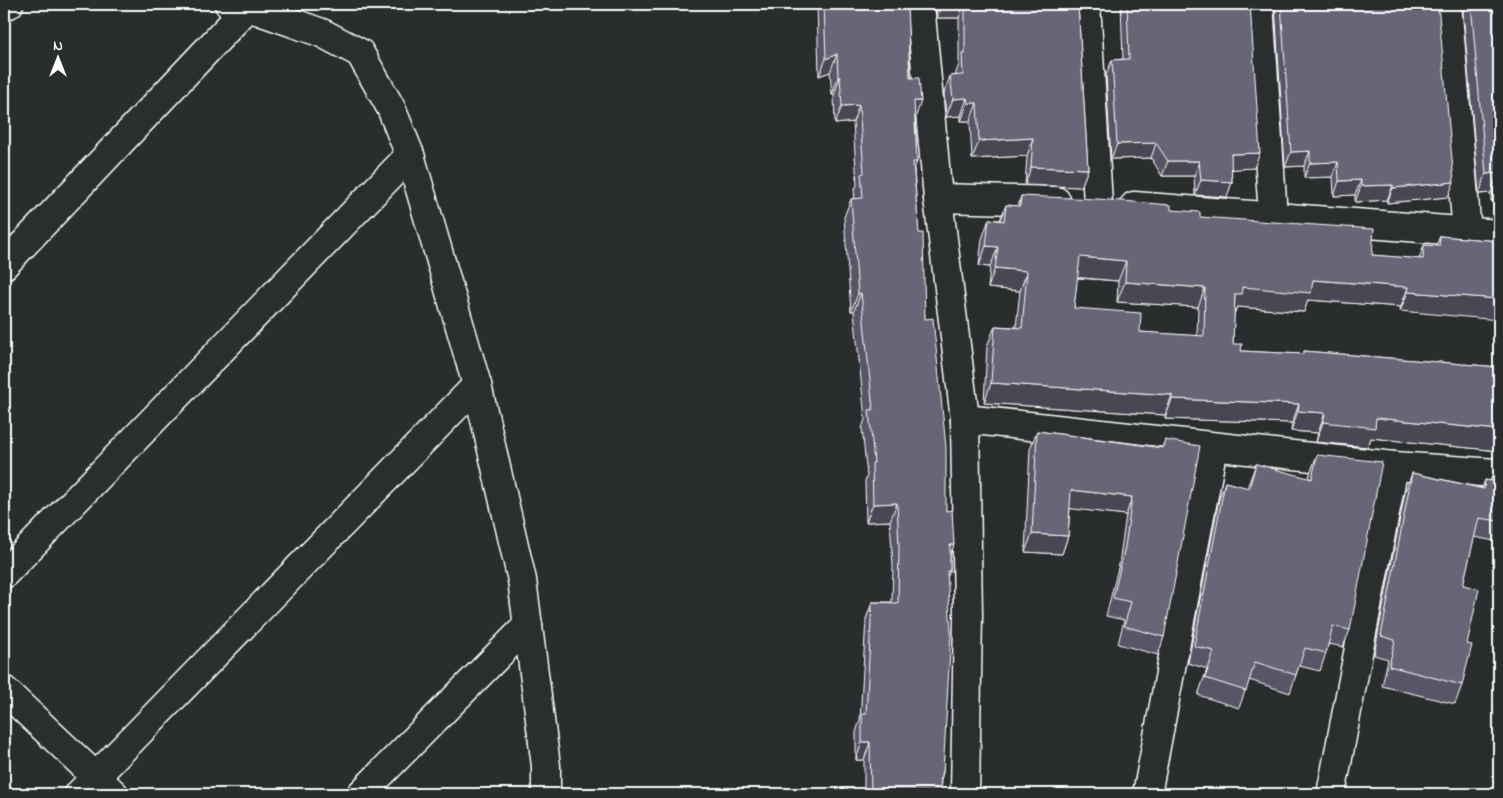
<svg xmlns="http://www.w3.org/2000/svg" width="1503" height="798" font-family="'Indie Flower',sans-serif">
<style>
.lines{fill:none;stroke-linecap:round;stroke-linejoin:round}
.street-casing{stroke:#fff;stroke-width:31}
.street{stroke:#2a2d2e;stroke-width:28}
.wall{fill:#595766;stroke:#fff;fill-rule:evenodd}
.shaded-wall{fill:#484753;stroke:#fff}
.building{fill:#676577;stroke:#fff;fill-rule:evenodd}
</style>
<rect width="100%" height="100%" fill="#2a2d2e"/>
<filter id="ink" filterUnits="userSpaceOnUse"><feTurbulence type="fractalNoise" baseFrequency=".02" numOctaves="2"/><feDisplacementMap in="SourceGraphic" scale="10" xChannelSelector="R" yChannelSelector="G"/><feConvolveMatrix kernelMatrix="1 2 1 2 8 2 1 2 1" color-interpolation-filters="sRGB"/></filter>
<g filter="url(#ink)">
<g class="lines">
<defs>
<g id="street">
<path d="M229,4L248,7L322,33L360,53L391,108L410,155L477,385L522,580L546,766V794"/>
<path d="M920,4L938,198L965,419L968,615L965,794"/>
<path d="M1086,4L1098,203"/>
<path d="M1259,4L1273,217"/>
<path d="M1447,4L1467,232"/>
<path d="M4,6L9,4"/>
<path d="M938,198L1056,201"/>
<path d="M1134,206L1499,234"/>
<path d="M4,265L248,7"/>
<path d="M965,419L1394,466L1496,473"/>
<path d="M4,574L410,155"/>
<path d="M4,690L114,794"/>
<path d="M79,794L477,385"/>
<path d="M361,794L528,625"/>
<path d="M1147,794L1213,447"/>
<path d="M1331,794L1394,466"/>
</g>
</defs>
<use href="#street" class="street-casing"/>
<use href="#street" class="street"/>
</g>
<g class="wall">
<path d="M817,4H910L907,11L910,78L915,119L917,162L914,169L925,319L946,511L950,555V571L947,578L943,773L941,780L940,794H864V760H856V732L860,720L866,619L872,602H892L893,565L890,521L866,522L865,481L867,476L862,428L865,419L854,311H851L844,217L851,199H855L854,191L857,185L853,122L835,124L834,95H832L830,72L819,76Z"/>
<path d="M936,4H1078L1088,169L1081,187L1025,185L1027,156L972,159L970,121H961V116L946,117L944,93L950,76L956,75V72L959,65V18H937Z"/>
<path d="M1121,4H1250L1254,168L1231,169L1232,182L1227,197L1195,195L1194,176H1162L1151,158L1111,159L1106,75L1112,60L1123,59Z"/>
<path d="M1275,4H1438L1448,197L1387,203V200L1355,202V195L1334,196L1333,177L1304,178V166L1285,167Z"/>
<path d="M1466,4H1499V200L1491,201V193L1479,194L1463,12Z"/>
<path d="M1021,196L1171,210L1200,217L1372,255L1419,259L1424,245L1436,246L1440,236L1499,241L1400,311L1401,307L1308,300L1304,312L1237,307L1234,314L1233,344L1241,351L1302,354L1304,351L1499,367V451L1371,438L1368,447L1316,442L1318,433L1291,431L1292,423L1165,419V415L984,403L987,346L995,326L1016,327L1020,291L988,288L990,267L979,266L982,239L989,219L1000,220L1006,205L1018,206ZM1077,278L1118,281L1117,302L1198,307L1197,336L1140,332L1074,308Z"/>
<path d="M1037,431L1162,447L1165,440L1164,637L1158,655L1118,644L1124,620L1106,616L1119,564L1126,515L1070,508L1068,536L1062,554L1025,552L1030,449Z"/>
<path d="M1317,455L1350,630L1343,647L1329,644L1320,671L1299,666L1290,693L1249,680L1239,708L1198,695L1207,669L1188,663L1219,499L1225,482L1247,488L1256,464L1309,479L1310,473Z"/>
<path d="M1412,473L1482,488L1485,480L1490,481L1493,474L1499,475V542L1474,537L1463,585L1467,644L1462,685L1455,704L1382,686L1388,659L1374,655L1405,492Z"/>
</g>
<g class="shaded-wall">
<path d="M905,4H910L905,17Z"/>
<path d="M942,4H964L959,18H937Z"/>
<path d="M837,54L830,72L819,76L826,59Z"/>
<path d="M838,77H840L834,95H832Z"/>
<path d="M967,98L961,116L946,117L953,99Z"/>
<path d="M914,101H921L915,119H907Z"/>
<path d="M968,103H977L970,121H961Z"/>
<path d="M859,105L853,122L835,124L842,106Z"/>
<path d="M1033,138L1027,156L972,159L979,141Z"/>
<path d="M1156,143L1151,158L1111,159L1117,144Z"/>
<path d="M1310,151L1304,166L1285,167L1291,152Z"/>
<path d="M1260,153L1254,168L1225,170L1231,154Z"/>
<path d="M1168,161H1199L1194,176H1162Z"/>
<path d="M1338,162L1333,177L1304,178L1310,163Z"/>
<path d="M1031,167L1088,169L1081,187L1025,185Z"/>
<path d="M1498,173L1491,193L1479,194L1486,174Z"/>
<path d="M1201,180L1232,182L1227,197L1195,195Z"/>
<path d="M1361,180L1355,195L1334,196L1339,181Z"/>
<path d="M1498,181H1499V200L1491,201Z"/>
<path d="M1454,182L1448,197L1387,203L1393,188Z"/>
<path d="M1393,185L1387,200L1355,202L1361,186Z"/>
<path d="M986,246L998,247L990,267L979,266Z"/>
<path d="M1080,257L1126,261L1118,281L1072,277Z"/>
<path d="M995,268L1027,271L1020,291L988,288Z"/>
<path d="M1313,280L1408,287L1401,307L1308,300L1304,312L1237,307L1234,314L1235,294L1242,287Z"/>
<path d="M1125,282L1205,288L1198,307L1117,302Z"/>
<path d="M1408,292L1499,299V320L1400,311Z"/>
<path d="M861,293L854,311H851L858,294Z"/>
<path d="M991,383L1172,395L1165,415L984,403Z"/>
<path d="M1172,399L1299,404L1292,423L1165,419Z"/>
<path d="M1298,411L1325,413L1318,433L1291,431Z"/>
<path d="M1376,418L1499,430V451L1371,438L1368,447L1316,442L1323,422Z"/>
<path d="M1071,490L1132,497L1126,515L1065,508Z"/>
<path d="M897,503L890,521L866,522L873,504Z"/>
<path d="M1032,534L1068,536L1062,554L1025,552Z"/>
<path d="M950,545H954L947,563Z"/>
<path d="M862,742H870L864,760H856Z"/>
</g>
<g class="building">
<path d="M824,4H907L910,78H919L921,101H914L917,162H913L919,233H923L925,319L933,318L946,447V511L952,510L954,545H950V571H947L951,632L943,773H941L940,794H871L870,742H862V714H866L872,602L898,603L899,548L897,503L873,504L872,463H874L869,410H873L861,293L858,294L851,199L863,198L861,174L864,173L859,105L842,106L840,77H838L837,54L826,59Z"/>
<path d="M965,4H1078L1088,169L1031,167L1033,138L979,141L977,103H968L967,98L953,99L950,76L963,75L962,54H965Z"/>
<path d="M1127,4H1250L1260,153L1231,154L1232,182L1201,180L1199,161H1168L1156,143L1117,144L1112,60L1129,59Z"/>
<path d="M1281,4H1438L1454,182L1393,188V185L1361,186V180L1339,181L1338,162L1310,163V151L1291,152Z"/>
<path d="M1471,4H1499V181H1498V173L1486,174Z"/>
<path d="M1021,196L1097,199L1171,205V210L1200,212V217L1374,229L1372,255L1423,259L1424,245L1439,246L1440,236L1499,241V299L1408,292V287L1313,280L1311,293L1242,287V294H1235L1233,344H1242L1241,351L1303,354L1304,351L1499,367V430L1376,418L1375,428L1323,422L1325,413L1298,411L1299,404L1172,399V395L991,383L995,326L1022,328L1027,271L995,268L998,247L986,246L989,219L1004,221L1006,205L1020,206ZM1080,257L1126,261L1125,282L1205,288L1204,336L1140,332L1141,313L1074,308Z"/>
<path d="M1037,431L1163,448L1165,440L1200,446L1164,637L1124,626L1131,602L1113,598L1125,547L1132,497L1071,490L1068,536L1032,534Z"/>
<path d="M1317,455L1382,462L1350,630L1333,626L1326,653L1305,648L1296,675L1255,662L1246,691L1205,678L1214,651L1194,646L1225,482L1249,488L1256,464L1312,479Z"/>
<path d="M1412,473L1484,489L1485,480L1492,481L1493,474L1499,475V521L1479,518L1463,585L1479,589L1467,644L1472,645L1462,685L1389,666L1395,640L1381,636Z"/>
</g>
</g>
<rect width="1503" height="798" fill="none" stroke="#2a2d2e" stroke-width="20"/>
<rect x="10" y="10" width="1483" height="778" fill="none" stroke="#fff" stroke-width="2" filter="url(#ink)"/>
<g transform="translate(58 58)" stroke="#2a2d2e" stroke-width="4" paint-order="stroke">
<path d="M0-4L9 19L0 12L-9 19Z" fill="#ffffff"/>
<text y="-8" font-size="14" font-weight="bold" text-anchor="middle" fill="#ffffff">N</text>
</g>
</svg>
